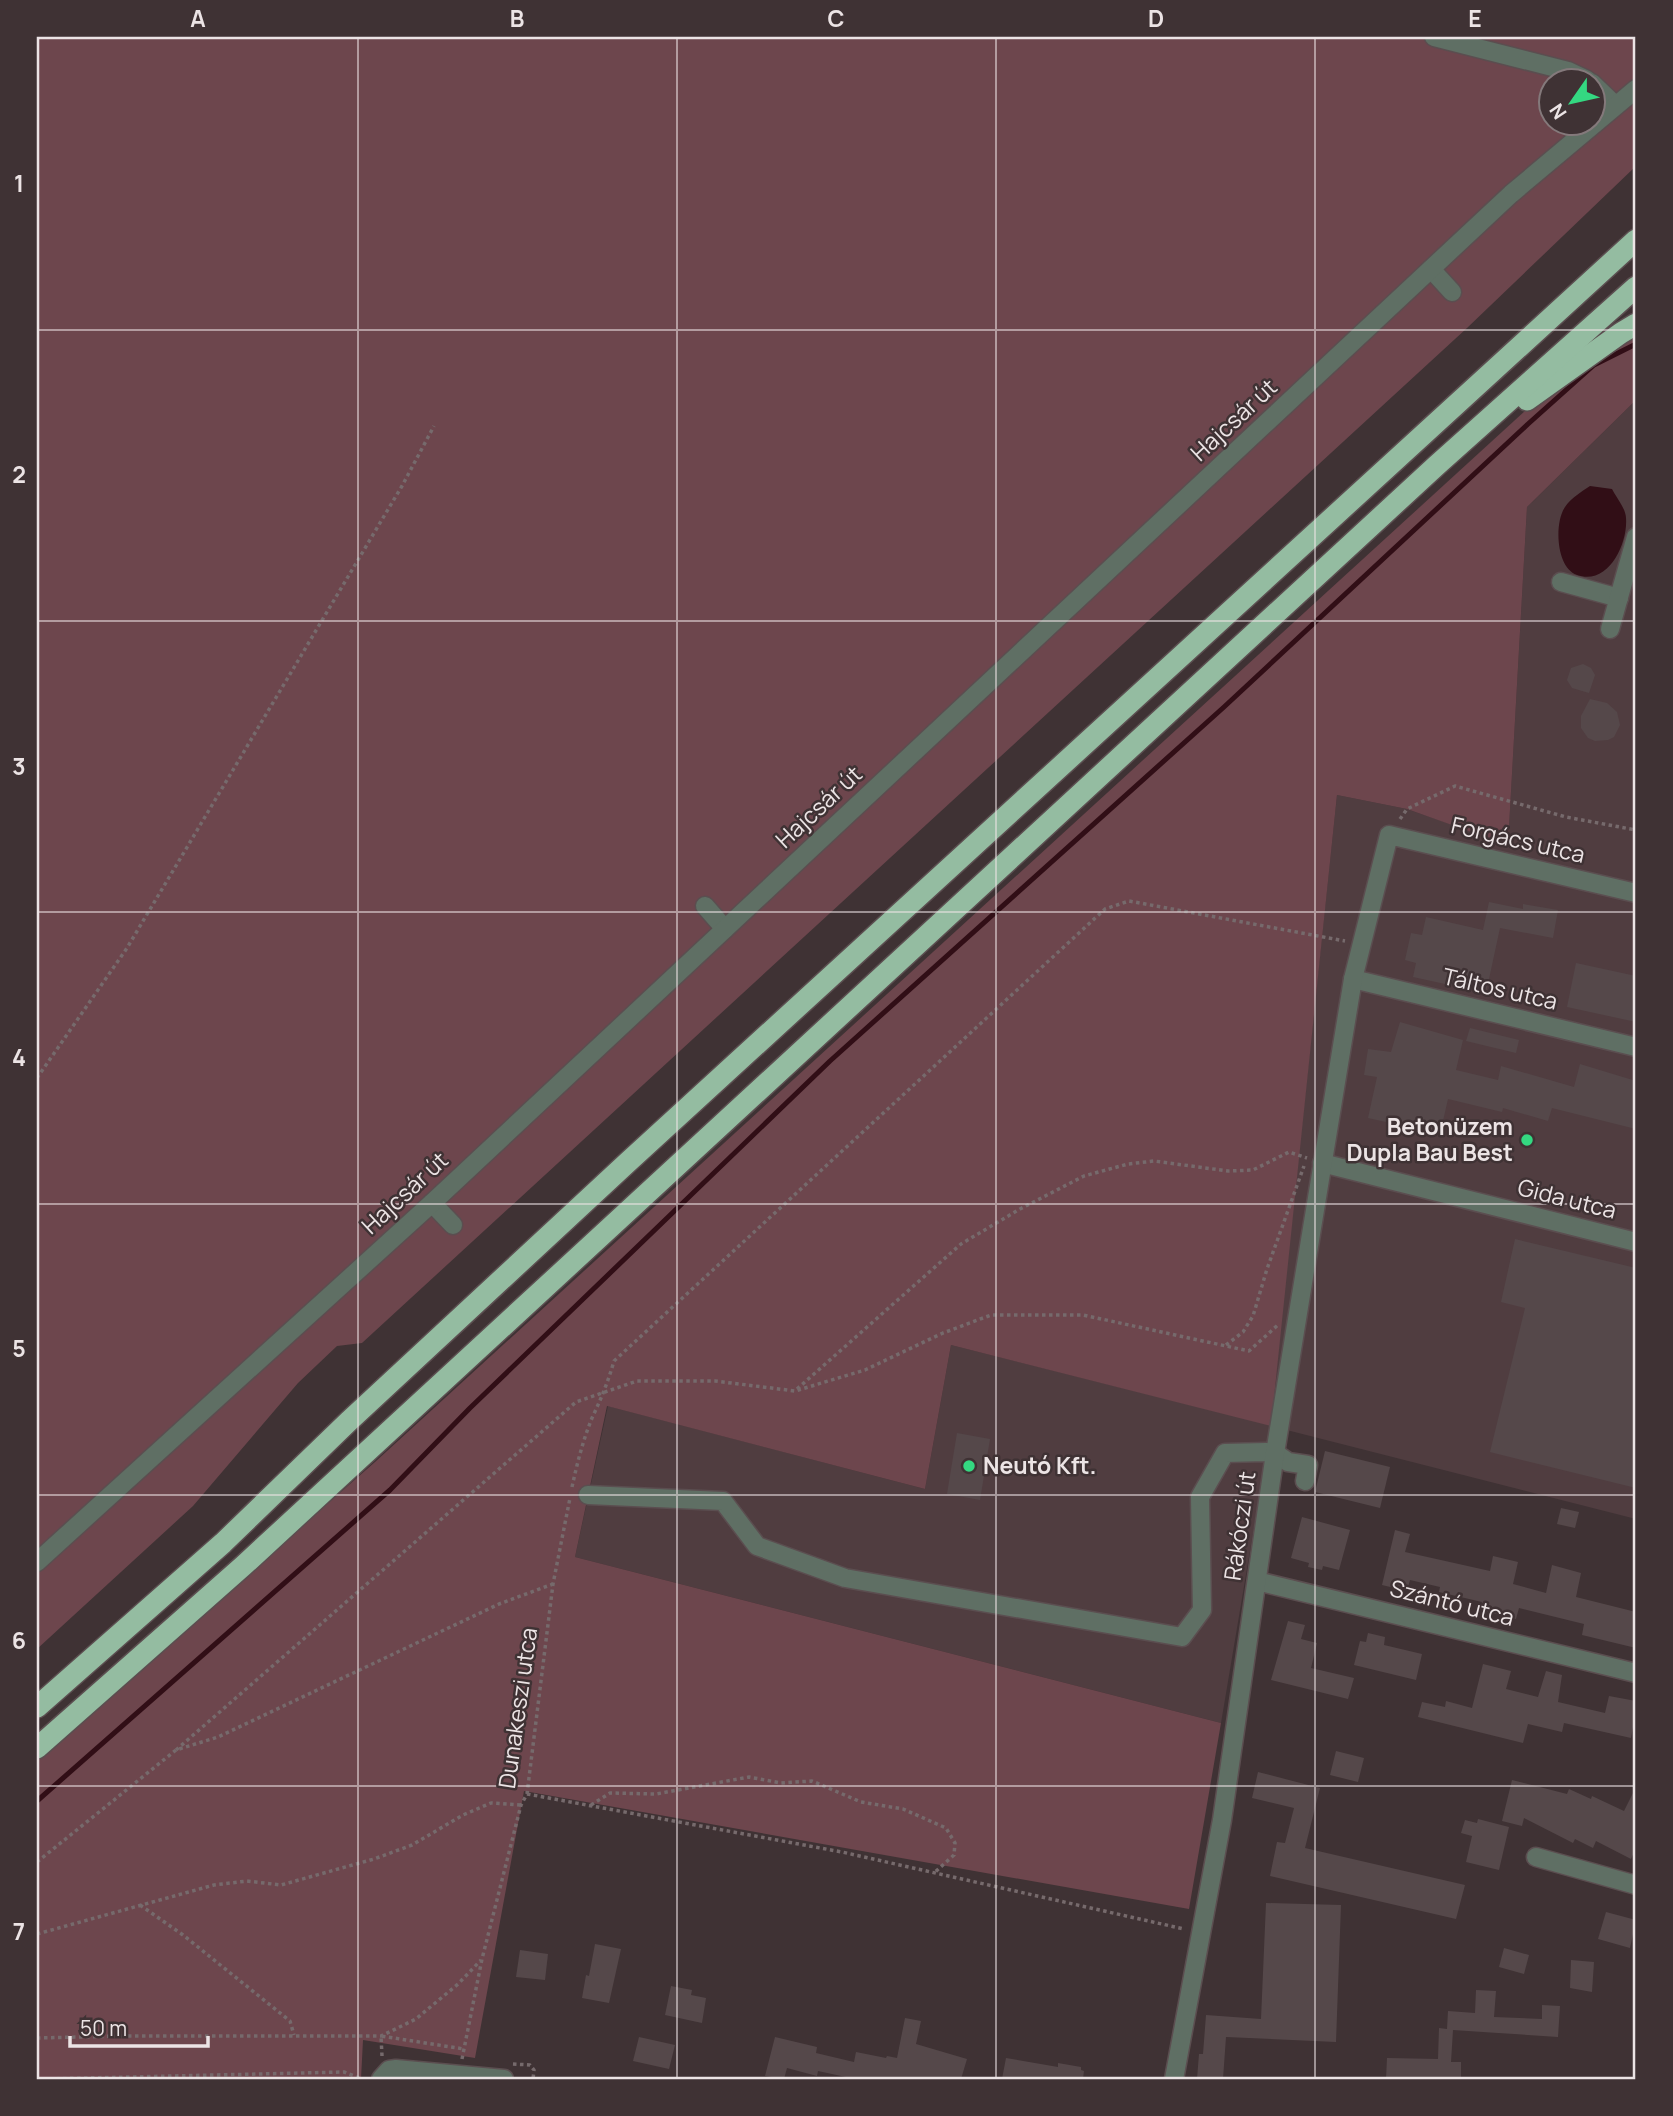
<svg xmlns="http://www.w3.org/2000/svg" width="1673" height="2116" font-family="Manrope,sans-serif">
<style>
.built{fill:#503d40}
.green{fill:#6d464d;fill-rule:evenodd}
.water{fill:#310e16}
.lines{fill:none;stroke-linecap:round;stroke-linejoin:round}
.stream{stroke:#310e16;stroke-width:5}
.building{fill:#55484a}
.minor-casing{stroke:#5b4e50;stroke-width:21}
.highway-casing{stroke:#5b4e50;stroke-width:24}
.path{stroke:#766a6c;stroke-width:3.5;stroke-dasharray:3.5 3.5;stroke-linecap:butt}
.minor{stroke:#5f6f64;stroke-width:18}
.highway{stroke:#94bca1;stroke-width:21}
.grid{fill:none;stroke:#ece4e5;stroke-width:2;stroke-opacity:0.55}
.poi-dot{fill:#34d881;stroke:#3f3234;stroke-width:2.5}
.labels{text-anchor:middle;stroke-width:5;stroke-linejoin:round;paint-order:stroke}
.street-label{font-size:23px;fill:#ece4e5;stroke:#3f3234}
.poi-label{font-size:23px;font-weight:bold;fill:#ece4e5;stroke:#3f3234;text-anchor:end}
.neatline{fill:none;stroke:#ece4e5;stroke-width:2.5}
.grid-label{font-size:23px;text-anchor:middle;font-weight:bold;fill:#ece4e5}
</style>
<rect width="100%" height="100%" fill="#3f3234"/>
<path class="built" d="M1636,400V1519L1271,1426L1221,1723L575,1557L608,1406L925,1489L951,1345L1270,1425L1337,795L1407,809L1508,844L1527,507Z"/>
<g class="green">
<path d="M37,37H1636V166L1467,328L362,1343L337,1346L298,1383L193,1506L37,1649ZM1550,80H1592V122H1550Z"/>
<path d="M1636,332V400L1527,507L1508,845L1407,809L1337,795L1271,1426L951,1345L925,1489L607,1406L575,1557L1221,1723L1189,1909L524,1791L475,2058L363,2040L361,2079H37V1759L375,1462L1572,368Z"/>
</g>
<path class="water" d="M1590,486L1612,489C1616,497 1626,509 1626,518C1628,544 1608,586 1577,575C1556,568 1554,523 1565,507C1571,498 1581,492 1590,486Z"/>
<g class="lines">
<path class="stream" d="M37,1801L390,1490L470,1408L830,1061L1224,707L1528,424L1594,365L1636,344"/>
</g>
<g class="building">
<path d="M1583,664L1591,668L1595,675L1589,693L1572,688L1567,680L1571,668Z"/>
<path d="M1590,699L1607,703L1617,712L1620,725L1614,737L1608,740L1595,741L1588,738L1581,728V716Z"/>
<path d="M1489,902L1523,909V904L1558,910L1553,938L1500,928L1486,993L1413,977L1416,963L1405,960L1411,933L1422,935L1426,917L1483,930Z"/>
<path d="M1576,963L1636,976V1022L1567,1007Z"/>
<path d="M1400,1022L1463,1040L1456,1070L1498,1080L1501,1066L1574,1087L1580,1064L1636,1081V1129L1552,1108L1548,1121L1503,1108L1502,1112L1448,1099L1440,1134L1368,1118L1377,1077L1364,1075L1368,1049L1391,1052Z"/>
<path d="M1470,1028L1519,1040L1516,1053L1466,1041Z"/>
<path d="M1515,1239L1636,1268V1488L1490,1452L1525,1308L1501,1302Z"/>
<path d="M957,1433L990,1439L980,1500L947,1494Z"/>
<path d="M1325,1451L1390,1467L1380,1508L1315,1492Z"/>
<path d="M1561,1508L1579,1512L1575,1528L1557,1524Z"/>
<path d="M1302,1517L1350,1530L1339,1570L1323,1566L1322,1570L1308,1567L1309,1563L1291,1558Z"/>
<path d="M1395,1530L1410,1534L1405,1552L1490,1571L1493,1556L1518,1562L1513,1584L1546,1593L1552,1565L1581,1573L1576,1597L1636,1612V1648L1582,1635L1584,1624L1519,1608L1516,1619L1480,1610L1482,1602L1439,1592L1440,1587L1410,1580L1407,1591L1382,1585Z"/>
<path d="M1288,1621L1305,1625L1301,1639L1317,1643L1311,1668L1354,1678L1348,1699L1271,1680Z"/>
<path d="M1368,1633L1385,1637L1384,1645L1422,1654L1416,1680L1354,1665L1360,1641L1366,1642Z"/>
<path d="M1483,1664L1511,1671L1506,1689L1538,1697L1546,1671L1562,1675L1558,1702L1605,1713L1609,1696L1636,1701V1728L1633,1727L1631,1738L1564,1723L1562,1732L1528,1724L1523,1743L1418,1717L1422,1702L1445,1707L1446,1701L1472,1708Z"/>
<path d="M1336,1751L1364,1758L1358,1782L1330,1775Z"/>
<path d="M1258,1772L1320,1788L1305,1848L1465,1885L1456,1919L1270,1876L1277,1842L1285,1843L1294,1808L1252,1798Z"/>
<path d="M1512,1780L1567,1794L1569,1789L1591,1799L1592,1796L1624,1811L1636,1787V1848L1631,1859L1596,1841L1593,1848L1575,1839L1573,1843L1524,1818L1522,1826L1502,1821Z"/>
<path d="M1478,1819L1509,1827L1499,1870L1466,1862L1472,1836L1461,1833L1465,1820L1477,1823Z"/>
<path d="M1266,1903L1341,1905L1336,2042L1226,2037L1223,2079H1197L1199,2054H1203L1206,2015L1261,2019Z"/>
<path d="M1606,1912L1636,1920L1630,1948L1598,1939Z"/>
<path d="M595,1944L621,1949L609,2003L582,1998L586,1975L589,1976Z"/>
<path d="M1504,1948L1529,1955L1524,1974L1499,1967Z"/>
<path d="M520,1950L548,1954L545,1980L516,1977Z"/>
<path d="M1571,1960L1594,1962L1592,1992L1570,1988Z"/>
<path d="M671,1986L692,1990L691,1995L706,1998L702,2023L665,2015Z"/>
<path d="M1476,1990L1496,1991L1494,2017L1542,2019V2005L1560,2006L1558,2037L1453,2030L1451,2062H1461V2079H1386L1387,2058L1438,2059L1439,2028L1447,2029L1448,2011L1475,2013Z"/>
<path d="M905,2018L921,2021L916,2044L967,2059L961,2079H855L818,2071L817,2076L787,2068L784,2079L765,2076L775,2037L817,2047L816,2053L854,2062L856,2052L886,2058L887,2056L897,2058Z"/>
<path d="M639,2037L675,2045L669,2069L633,2061Z"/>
<path d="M1006,2058L1058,2067V2063L1081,2067V2070L1084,2071L1083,2079H1002Z"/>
</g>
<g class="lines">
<defs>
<g id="minor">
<path d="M1434,37L1568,71L1587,80"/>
<path d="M1592,83L1615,105"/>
<path d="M1431,269L1452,292"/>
<path d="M1561,582L1619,598"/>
<path d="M1610,629L1636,537"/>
<path d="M705,906L725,929"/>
<path d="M1353,979L1636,1047"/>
<path d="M1322,1163L1636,1242"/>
<path d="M432,1203L453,1225"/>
<path d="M588,1495L723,1501L757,1546L845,1578L1182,1637L1202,1610L1200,1497L1225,1453L1266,1452L1275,1453L1288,1462L1308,1465L1305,1481"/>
<path d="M37,1562L432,1203L1511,194L1636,89"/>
<path d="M1257,1581L1636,1673"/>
<path d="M1536,1857L1636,1885"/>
<path d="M381,2079L389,2070L396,2069L504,2079"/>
<path d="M1174,2079L1222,1820L1275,1453L1353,979L1389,835L1636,893"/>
</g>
<g id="highway">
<path d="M1527,400L1621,333L1636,324"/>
<path d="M37,1707L223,1543L349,1421L628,1162L1636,240"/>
<path d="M37,1748L243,1566L1437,465L1636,287"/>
</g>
</defs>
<use href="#minor" class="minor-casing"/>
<use href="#highway" class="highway-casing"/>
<g class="path">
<path d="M1400,819L1407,809L1455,786L1566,817L1636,830"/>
<path d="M37,1078L127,948L402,486L434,426"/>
<path d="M1226,1345L1243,1332L1253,1316L1267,1269L1304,1166"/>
<path d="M797,1389L961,1244L1020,1209L1084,1176L1128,1164L1154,1161L1228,1171L1253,1170L1289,1152L1307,1158"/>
<path d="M572,1487C577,1464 583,1440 592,1418C601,1399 608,1382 614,1361L1105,909L1129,901L1345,941"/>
<path d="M176,1750L576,1402L637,1381H715L795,1391L865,1370L943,1333L991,1315H1083L1249,1351L1279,1324"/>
<path d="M527,1794L842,1852L1184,1929"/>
<path d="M591,1805L610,1793L656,1794L749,1777L781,1783L812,1781L861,1802L903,1809L946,1828L955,1843L954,1855L934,1873"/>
<path d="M37,1862L176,1750L218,1737L499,1604L553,1584"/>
<path d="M140,1905L183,1935L290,2021L294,2035"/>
<path d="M37,1934L214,1885L247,1881L281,1885L374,1859L412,1845L463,1815L491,1803L521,1805"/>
<path d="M37,2038L121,2036H381L416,2019L458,1984L481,1960"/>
<path d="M382,2056L381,2036L464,2049"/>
<path d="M462,2059L482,1959L521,1805L527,1794L553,1584L570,1498"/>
<path d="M513,2064L530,2065L534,2070L533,2079"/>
<path d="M42,2079L344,2072L362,2079"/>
</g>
<use href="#minor" class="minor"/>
<use href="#highway" class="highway"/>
</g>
<path class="grid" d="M358,37V2079M677,37V2079M996,37V2079M1315,37V2079M37,330H1636M37,621H1636M37,912H1636M37,1204H1636M37,1495H1636M37,1786H1636"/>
<g class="poi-dot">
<circle cx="1527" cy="1140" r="7"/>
<circle cx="969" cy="1466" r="7"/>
</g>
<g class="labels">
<g class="street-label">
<text transform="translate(1234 420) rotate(-43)" y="8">Hajcsár út</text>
<text transform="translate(819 807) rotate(-43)" y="8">Hajcsár út</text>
<text transform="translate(1518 840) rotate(13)" y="8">Forgács utca</text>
<text transform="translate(1500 989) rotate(13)" y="8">Táltos utca</text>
<text transform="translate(405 1193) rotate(-43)" y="8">Hajcsár út</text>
<text transform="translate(1567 1199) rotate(14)" y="8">Gida utca</text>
<text transform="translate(1240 1526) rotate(-82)" y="8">Rákóczi út</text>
<text transform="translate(1452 1603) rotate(14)" y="8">Szántó utca</text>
<text transform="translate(518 1708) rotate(-82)" y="8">Dunakeszi utca</text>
</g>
<g class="poi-label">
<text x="1513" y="1135">Betonüzem<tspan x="1513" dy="26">Dupla Bau Best</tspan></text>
<text x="983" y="1474" text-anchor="start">Neutó Kft.</text>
</g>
</g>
<rect width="1673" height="2116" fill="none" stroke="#3f3234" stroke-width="77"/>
<g transform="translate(1572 102) rotate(236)"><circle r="33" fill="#3f3234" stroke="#84797b" stroke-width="2"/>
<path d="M0-5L12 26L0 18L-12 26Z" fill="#34d881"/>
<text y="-10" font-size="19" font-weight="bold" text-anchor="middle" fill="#ece4e5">N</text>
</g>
<path d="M70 2036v10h138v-10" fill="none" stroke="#ece4e5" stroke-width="3.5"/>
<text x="80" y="2036" font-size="21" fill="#ece4e5" stroke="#3f3234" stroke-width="5" paint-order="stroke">50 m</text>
<rect x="38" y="38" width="1596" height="2040" class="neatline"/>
<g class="grid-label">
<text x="198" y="27">A</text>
<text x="517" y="27">B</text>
<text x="836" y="27">C</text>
<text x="1156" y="27">D</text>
<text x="1475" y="27">E</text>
<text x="19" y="192">1</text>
<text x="19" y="483">2</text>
<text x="19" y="775">3</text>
<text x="19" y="1066">4</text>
<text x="19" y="1357">5</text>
<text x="19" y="1649">6</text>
<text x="19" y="1940">7</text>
</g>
</svg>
